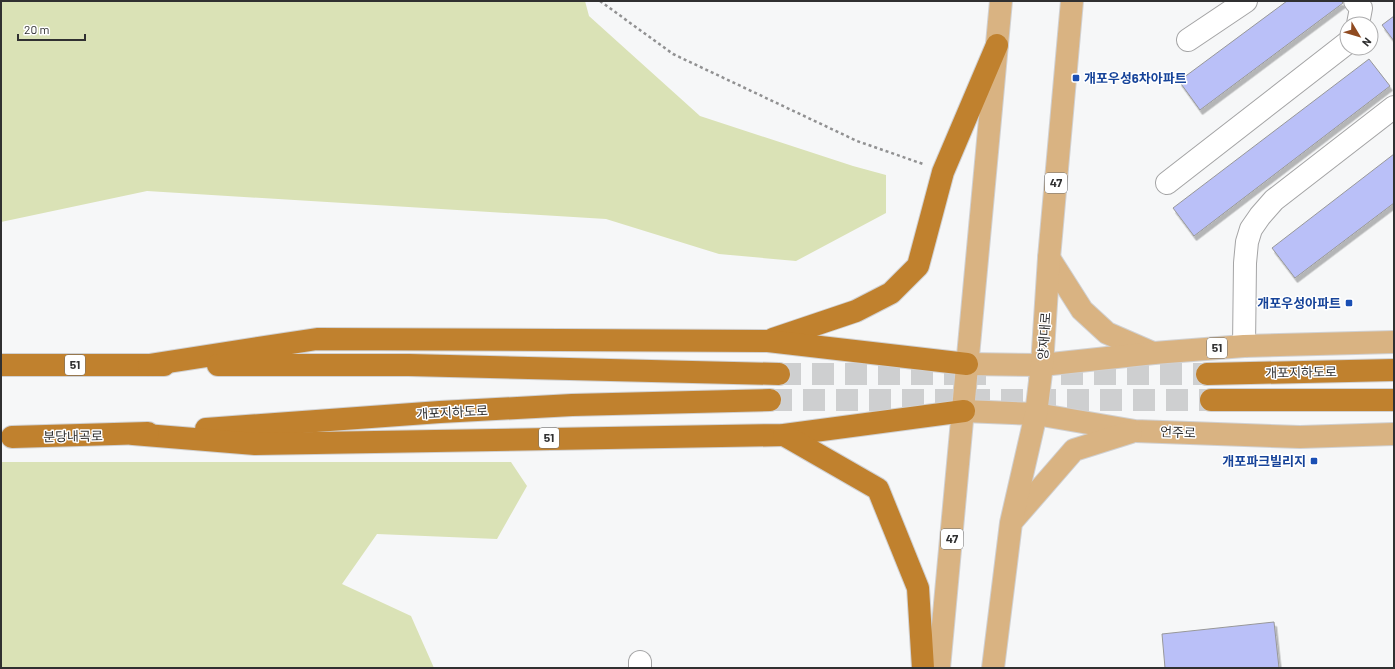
<svg xmlns="http://www.w3.org/2000/svg" width="1395" height="669" font-family="Barlow,'Noto Sans KR',sans-serif">
<style>
.green{fill:#dae2b6}
.building{fill:#bac0f8;stroke:#989899;filter:url(#shadow)}
.lines{fill:none;stroke-linecap:round;stroke-linejoin:round}
.highway-tunnel{stroke:#cecfd0;stroke-width:22;stroke-dasharray:22 11;stroke-linecap:butt}
.minor-casing{stroke:#a4a4a5;stroke-width:24}
.major-casing{stroke:#d1d1d2;stroke-width:24}
.highway-casing{stroke:#d1d1d2;stroke-width:24}
.path{stroke:#919192;stroke-width:2.5;stroke-dasharray:3 3;stroke-linecap:butt}
.minor{stroke:#fff;stroke-width:22}
.major{stroke:#d9b382;stroke-width:22}
.highway{stroke:#c0812e;stroke-width:22}
.transit-dot{fill:#1a4fb4;stroke:#fff;stroke-width:1.5}
.labels{text-anchor:middle;stroke-width:3;stroke-linejoin:round;paint-order:stroke}
.shield{fill:#fff;stroke:#6e6e6f;stroke-width:1}
.shield-label{font-size:12px;font-weight:bold;fill:#303031}
.transit-label{font-size:13px;font-weight:bold;fill:#164399;stroke:#fff;text-anchor:end}
.street-label{font-size:13px;fill:#303031;stroke:#fff}
</style>
<defs>
<filter id="shadow"><feDropShadow dx="2.5" dy="4.5" stdDeviation="0" flood-color="#0004"/></filter>
</defs>
<rect width="100%" height="100%" fill="#f6f7f8"/>
<g class="green">
<path d="M1,1H585L589,16L700,116L853,166L886,175V213L796,261L719,254L606,219L147,191L1,222Z"/>
<path d="M1,462H511L527,486L497,539L377,534L342,584L411,616L434,668H1Z"/>
</g>
<g class="building">
<path d="M1287,1H1341L1343,3L1200,110L1179,81Z"/>
<path d="M1394,16V41L1382,25Z"/>
<path d="M1369,59L1390,86L1194,236L1173,208Z"/>
<path d="M1394,154V203L1295,278L1272,248Z"/>
<path d="M1274,622L1279,668H1165L1162,634Z"/>
</g>
<g class="lines">
<g class="highway-tunnel">
<path d="M779,374H986"/>
<path d="M1028,374H1207"/>
<path d="M770,400H1211"/>
</g>
<defs>
<g id="minor">
<path d="M1355,1L1361,8L1358,24"/>
<path d="M1188,40L1246,1"/>
<path d="M1167,183L1347,43"/>
<path d="M1244,346L1245,263L1247,242L1251,229L1260,216L1274,200L1394,107"/>
<path d="M640,662V668"/>
</g>
<g id="major">
<path d="M1049,258L1082,310L1107,333L1153,353"/>
<path d="M967,364L1042,365L1154,353L1244,346L1394,342"/>
<path d="M964,411L1036,414L1135,431L1300,437L1394,434"/>
<path d="M1014,519L1074,450L1131,432"/>
<path d="M939,668L1001,1"/>
<path d="M993,668L1011,523L1036,414L1042,365L1049,258L1072,1"/>
</g>
<g id="highway">
<path d="M773,339L856,311L891,293L918,266L943,172L997,45"/>
<path d="M1,365H164"/>
<path d="M149,365L317,339L768,341L967,364"/>
<path d="M218,365H409L779,374"/>
<path d="M1207,374L1394,370"/>
<path d="M1211,400H1394"/>
<path d="M206,429L440,412L572,405L770,400"/>
<path d="M133,434L255,444L784,435L964,411"/>
<path d="M784,435L878,489L918,588L923,668"/>
<path d="M12,437L148,433"/>
</g>
</defs>
<use href="#minor" class="minor-casing"/>
<use href="#major" class="major-casing"/>
<use href="#highway" class="highway-casing"/>
<path class="path" d="M600,1L673,54L857,141L923,164"/>
<use href="#minor" class="minor"/>
<use href="#major" class="major"/>
<use href="#highway" class="highway"/>
</g>
<g class="transit-dot">
<rect x="1072" y="74" width="8" height="8" rx="2"/>
<rect x="1345" y="299" width="8" height="8" rx="2"/>
<rect x="1310" y="457" width="8" height="8" rx="2"/>
</g>
<g class="labels">
<g class="shield">
<rect x="1045" y="173" width="22" height="20" rx="3"/>
<rect x="1207" y="338" width="20" height="20" rx="3"/>
<rect x="65" y="355" width="20" height="20" rx="3"/>
<rect x="539" y="428" width="20" height="20" rx="3"/>
<rect x="941" y="529" width="22" height="20" rx="3"/>
</g>
<g class="shield-label">
<text x="1056" y="187">47</text>
<text x="1217" y="352">51</text>
<text x="75" y="369">51</text>
<text x="549" y="442">51</text>
<text x="952" y="543">47</text>
</g>
<g class="transit-label">
<text x="1084" y="83" text-anchor="start">개포우성6차아파트</text>
<text x="1341" y="308">개포우성아파트</text>
<text x="1306" y="466">개포파크빌리지</text>
</g>
<g class="street-label">
<text transform="translate(1044 336) rotate(-86)" y="5">양재대로</text>
<text transform="translate(1301 372) rotate(-1)" y="5">개포지하도로</text>
<text transform="translate(452 412) rotate(-3)" y="5">개포지하도로</text>
<text transform="translate(1178 432) rotate(2)" y="5">언주로</text>
<text transform="translate(73 436) rotate(-1)" y="5">분당내곡로</text>
</g>
</g>
<rect width="1395" height="669" fill="none" stroke="#303031" stroke-width="4"/>
<g transform="translate(1359 36) rotate(128)"><circle r="19" fill="#ffffff" stroke="#acacad"/>
<path d="M0-3L7 15L0 10L-7 15Z" fill="#904b21"/>
<text y="-6" font-size="11" font-weight="bold" text-anchor="middle" fill="#303031">N</text>
</g>
<path d="M18 34v6h67v-6" fill="none" stroke="#303031" stroke-width="2"/>
<text x="24" y="34" font-size="12" fill="#303031" stroke="#ffffff" stroke-width="3" paint-order="stroke">20 m</text>
</svg>
